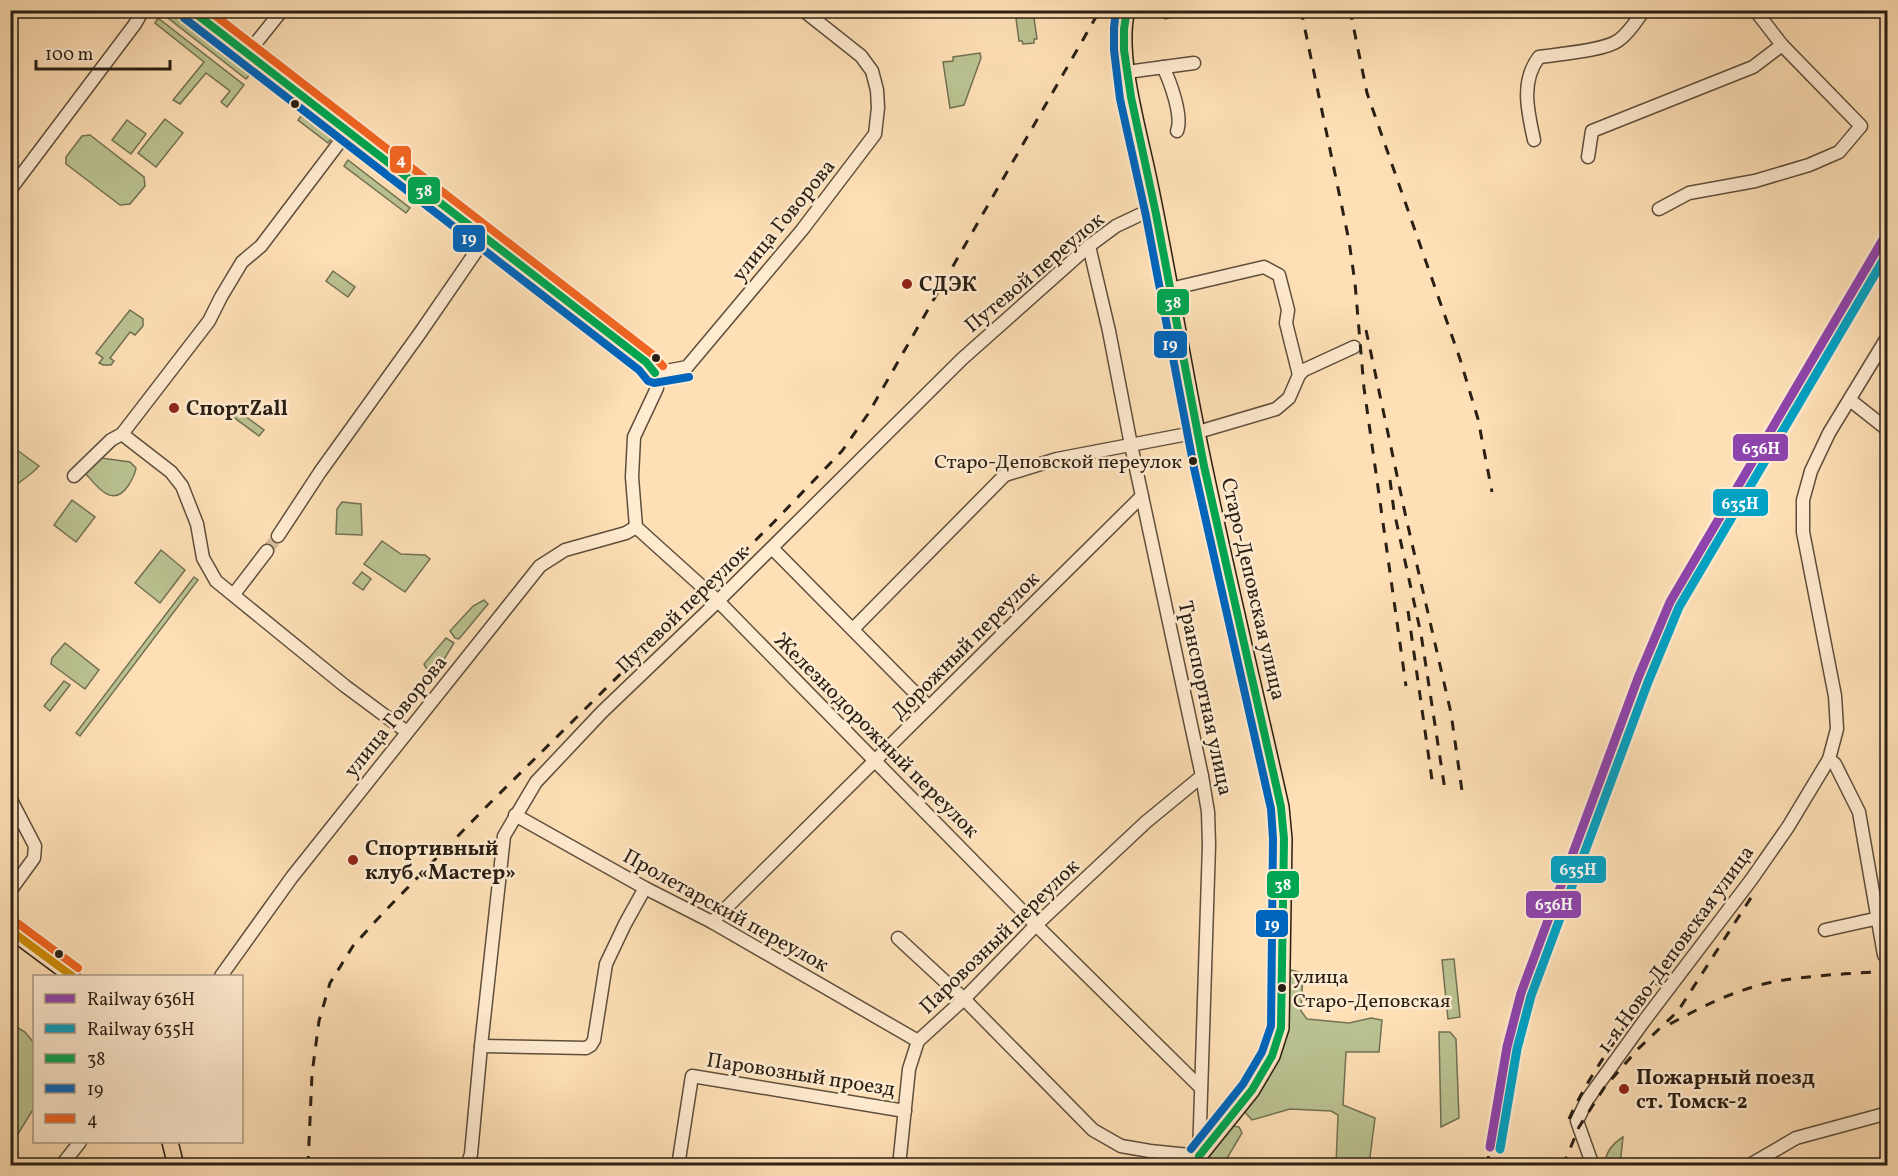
<svg xmlns="http://www.w3.org/2000/svg" width="1898" height="1176" font-family="Vollkorn,serif">
<style>
.green{fill:#bbc392;stroke:#727153;stroke-width:1.5}
.lines{fill:none;stroke-linecap:round;stroke-linejoin:round}
.minor-tunnel{stroke:#d4b996;stroke-width:12;stroke-dasharray:12 6;stroke-linecap:butt}
.minor-casing{stroke:#5e4f3c;stroke-width:15}
.major-casing{stroke:#291f14;stroke-width:18}
.minor{stroke:#ffebd0;stroke-width:12}
.major{stroke:#ffe0b6;stroke-width:15}
.rail{stroke:#291f14;stroke-width:3;stroke-dasharray:10 10;stroke-linecap:butt}
.bus-1-casing{stroke:#ffebd0;stroke-width:12}
.bus-2-casing{stroke:#ffebd0;stroke-width:12}
.bus-3-casing{stroke:#ffebd0;stroke-width:12}
.bus-4-casing{stroke:#ffebd0;stroke-width:12}
.bus-1{stroke:#00a651;stroke-width:8}
.bus-2{stroke:#0065bd;stroke-width:8}
.bus-3{stroke:#f26522;stroke-width:8}
.bus-4{stroke:#ce8b04;stroke-width:8}
.rail-1-casing{stroke:#ffebd0;stroke-width:14}
.rail-2-casing{stroke:#ffebd0;stroke-width:14}
.rail-1{stroke:#8e44ad;stroke-width:9}
.rail-2{stroke:#02a2c5;stroke-width:9}
.bus-dot{fill:#291f14;stroke:#ffebd0;stroke-width:2}
.poi-dot{fill:#8f2418;stroke:#ffebd0;stroke-width:2}
.labels{text-anchor:middle;stroke-width:5;stroke-linejoin:round;paint-order:stroke}
.bus-label{font-size:20px;fill:#291f14;stroke:#ffebd0;text-anchor:end}
.street-label{font-size:21px;fill:#291f14;stroke:#ffebd0}
.poi-label{font-size:21px;font-weight:bold;fill:#291f14;stroke:#ffebd0;text-anchor:start}
.line-badge{stroke:#ffebd0;stroke-width:2}
.badge-label{font-size:16px;text-anchor:middle;font-weight:bold;fill:#fff}
</style>
<rect width="100%" height="100%" fill="#ffe0b6"/>
<filter id="stains"><feTurbulence type="fractalNoise" baseFrequency=".00333" numOctaves="4"/><feColorMatrix values="0 0 0 0 .2 0 0 0 0 .09 0 0 0 0 .02 0 0 0 .5 -.17"/></filter>
<radialGradient id="worn" r=".72"><stop offset=".6" stop-color="#630" stop-opacity="0"/><stop offset="1" stop-color="#630" stop-opacity=".3"/></radialGradient>
<g class="green">
<path d="M159,11H171L251,73L246,79Z"/>
<path d="M1015,11H1033L1037,39H1034V43L1023,44L1022,41H1019Z"/>
<path d="M158,18L244,85L227,107L221,102L230,91L206,73L180,104L173,100L204,62L155,23Z"/>
<path d="M980,53L981,58L964,105L950,108L943,62L953,61V57Z"/>
<path d="M302,115L332,138L328,143L298,120Z"/>
<path d="M165,119L183,133L156,167L138,153Z"/>
<path d="M127,120L146,134L131,154L112,140Z"/>
<path d="M90,135L144,177L145,186L130,204L120,205L66,164V157L82,136Z"/>
<path d="M348,160L410,208L406,213L344,166Z"/>
<path d="M333,271L355,287L348,297L326,281Z"/>
<path d="M130,310L143,319V326L135,335L130,332L110,358L114,361L111,365H103L99,363L103,358L96,353Z"/>
<path d="M233,407L264,430L259,436L228,413Z"/>
<path d="M10,445L39,466L33,472L11,489V477L17,468L11,463Z"/>
<path d="M101,458L130,462L136,468C135,475 132,480 128,486C113,508 98,488 86,474V469L91,464Z"/>
<path d="M72,500L95,517L76,542L54,525Z"/>
<path d="M342,502L361,504L362,535L336,534L337,509Z"/>
<path d="M382,541L401,554L425,555L430,559L405,592L364,564Z"/>
<path d="M161,550L185,570L160,603L135,583Z"/>
<path d="M362,572L371,579L363,590L353,583Z"/>
<path d="M194,577L198,580L80,736L76,733Z"/>
<path d="M484,600L488,604L459,639L455,638L450,631L473,606Z"/>
<path d="M446,638L454,643L443,661L434,669L426,668L424,664Z"/>
<path d="M65,643L99,670L85,689L51,664L52,658Z"/>
<path d="M64,681L70,685L50,711L44,706Z"/>
<path d="M1454,959L1460,1017L1448,1019L1442,960Z"/>
<path d="M1287,969L1303,973L1301,1011L1307,1019L1349,1023L1371,1018L1382,1020L1379,1052H1346L1343,1105L1375,1118L1369,1165H1336L1338,1115L1331,1111L1290,1109L1252,1120L1242,1109L1276,1057Z"/>
<path d="M10,1023L25,1032L34,1043V1108L11,1145Z"/>
<path d="M1439,1032H1450L1456,1039L1459,1118L1441,1127Z"/>
<path d="M1232,1126L1239,1127L1242,1133L1223,1165L1207,1166L1208,1157Z"/>
<path d="M1623,1137L1620,1165H1605C1605,1152 1612,1144 1623,1137Z"/>
</g>
<g class="lines">
<path class="minor-tunnel" d="M267,551L278,536"/>
<defs>
<g id="minor">
<path d="M190,10L348,131L646,362L655,373"/>
<path d="M1166,12L1167,10"/>
<path d="M247,54L279,14L284,10"/>
<path d="M1163,67C1170,81 1183,116 1177,131"/>
<path d="M1127,72L1194,63"/>
<path d="M1534,140C1528,112 1520,82 1539,57C1558,54 1605,51 1619,40C1630,32 1636,21 1644,10"/>
<path d="M1588,157L1592,131L1753,67L1782,45"/>
<path d="M10,190L135,24L143,10"/>
<path d="M1659,209L1689,193L1755,181L1809,165L1839,152L1861,126L1782,45L1755,10"/>
<path d="M1170,289L1264,267L1279,275L1288,310L1286,323L1299,375"/>
<path d="M655,373L657,388L634,437L632,477L636,527L718,601L1036,925L1201,1088"/>
<path d="M655,373L687,367L802,230L875,134L878,108L877,90L872,71L861,56L803,10"/>
<path d="M1850,400L1888,430"/>
<path d="M122,434L171,472L182,486L197,524L203,558L216,581L345,686L407,732"/>
<path d="M74,476L111,440L122,434L209,321L221,297L242,262L261,246L348,131"/>
<path d="M278,536L320,472L420,333L486,237"/>
<path d="M772,548L929,707"/>
<path d="M234,594L267,551"/>
<path d="M853,629L1005,475L1057,459L1198,432L1276,409L1289,398L1299,375L1304,370L1354,347"/>
<path d="M10,798L35,846L34,858L10,891"/>
<path d="M515,815L645,888L712,922L918,1041"/>
<path d="M712,922L1142,496"/>
<path d="M1825,930L1888,916"/>
<path d="M898,938L964,999L1093,1130L1121,1146L1150,1151L1199,1156L1209,845L1208,812L1202,776L1131,445L1109,331L1089,246"/>
<path d="M1884,955L1859,812L1835,764L1829,759L1837,729L1835,696L1803,532V500L1811,471L1829,433L1888,336"/>
<path d="M221,976L292,877L540,566L565,550L626,533L636,527"/>
<path d="M481,1046L586,1048L591,1045L594,1040L606,964L625,924L645,888"/>
<path d="M61,1166L80,1142"/>
<path d="M467,1166L471,1154L481,1046L504,836L536,782L602,712L718,601L962,359L1089,246L1116,226L1154,208"/>
<path d="M678,1166L692,1076L905,1111"/>
<path d="M899,1166L909,1069L918,1041L964,999L1036,925L1146,822L1202,776"/>
<path d="M1593,1166L1577,1121L1587,1100L1644,1021L1751,880L1788,827L1829,759"/>
<path d="M1748,1166L1796,1138L1888,1113"/>
</g>
<g id="major">
<path d="M1127,10C1115,56 1141,138 1150,185C1166,262 1179,340 1194,417C1220,548 1252,677 1281,807L1284,839L1281,1028L1272,1056L1252,1090L1199,1156L1198,1166"/>
<path d="M10,930L72,976"/>
<path d="M170,1142L176,1166"/>
</g>
</defs>
<use href="#minor" class="minor-casing"/>
<use href="#major" class="major-casing"/>
<use href="#minor" class="minor"/>
<use href="#major" class="major"/>
<g class="rail">
<path d="M1301,10L1349,241L1355,283L1364,388L1406,686"/>
<path d="M1350,10L1367,93L1460,359L1478,419L1492,492"/>
<path d="M1853,290L1888,222"/>
<path d="M1366,330L1405,513L1451,713L1462,791"/>
<path d="M1390,480L1394,511L1421,634L1445,790"/>
<path d="M1408,611L1433,787"/>
<path d="M1670,1024C1701,1007 1733,991 1768,983C1807,975 1848,974 1888,971"/>
<path d="M1569,1119C1597,1057 1645,1002 1684,947"/>
<path d="M308,1166L312,1074L319,1021L330,983L353,946L384,912L489,804L774,522L842,451L868,414L1100,10"/>
<path d="M1487,1166L1490,1147"/>
<path d="M1563,1166L1579,1127L1604,1088L1637,1050L1678,1011L1754,893"/>
</g>
<defs>
<g id="bus-1">
<path d="M191,10L646,362L655,373"/>
<path d="M1127,10L1124,29V50L1131,97L1156,214L1204,466L1281,807L1284,839L1281,1028L1272,1056L1252,1090L1199,1156"/>
</g>
<g id="bus-2">
<path d="M1116,10L1114,28V50L1120,99L1146,216L1194,468L1271,809L1273,839L1271,1026L1262,1052L1243,1084L1191,1149"/>
<path d="M184,18L639,370L648,381L654,383L689,377"/>
</g>
<g id="bus-3">
<path d="M208,10L652,354L663,366"/>
<path d="M16,922L78,968"/>
</g>
<path id="bus-4" d="M10,930L72,976"/>
</defs>
<use href="#bus-1" class="bus-1-casing"/>
<use href="#bus-2" class="bus-2-casing"/>
<use href="#bus-3" class="bus-3-casing"/>
<use href="#bus-4" class="bus-4-casing"/>
<use href="#bus-1" class="bus-1"/>
<use href="#bus-2" class="bus-2"/>
<use href="#bus-3" class="bus-3"/>
<use href="#bus-4" class="bus-4"/>
<defs>
<path id="rail-1" d="M1490,1147L1507,1047L1521,993L1638,678L1670,602L1888,231"/>
<path id="rail-2" d="M1500,1149L1517,1049L1531,996L1648,682L1679,607L1888,252"/>
</defs>
<use href="#rail-1" class="rail-1-casing"/>
<use href="#rail-2" class="rail-2-casing"/>
<use href="#rail-1" class="rail-1"/>
<use href="#rail-2" class="rail-2"/>
</g>
<g class="bus-dot">
<circle cx="295" cy="104" r="5"/>
<circle cx="656" cy="358" r="5"/>
<circle cx="1193" cy="461" r="5"/>
<circle cx="59" cy="954" r="5"/>
<circle cx="1282" cy="988" r="5"/>
</g>
<g class="poi-dot">
<circle cx="907" cy="284" r="6"/>
<circle cx="174" cy="408" r="6"/>
<circle cx="353" cy="860" r="6"/>
<circle cx="1624" cy="1089" r="6"/>
</g>
<g class="labels">
<g class="bus-label">
<text x="1182" y="468">Старо-Деповской переулок</text>
<text x="1293" y="983" text-anchor="start">улица<tspan x="1293" dy="24">Старо-Деповская</tspan></text>
</g>
<g class="street-label">
<text transform="translate(783 220) rotate(-51)" y="7">улица Говорова</text>
<text transform="translate(1034 272) rotate(-40)" y="7">Путевой переулок</text>
<text transform="translate(1254 589) rotate(77)" y="7">Старо-Деповская улица</text>
<text transform="translate(682 609) rotate(-44)" y="7">Путевой переулок</text>
<text transform="translate(965 645) rotate(-45)" y="7">Дорожный переулок</text>
<text transform="translate(1206 698) rotate(78)" y="7">Транспортная улица</text>
<text transform="translate(395 716) rotate(-51)" y="7">улица Говорова</text>
<text transform="translate(877 735) rotate(45)" y="7">Железнодорожный переулок</text>
<text transform="translate(726 910) rotate(29)" y="7">Пролетарский переулок</text>
<text transform="translate(999 936) rotate(-44)" y="7">Паровозный переулок</text>
<text transform="translate(1675 949) rotate(-54)" y="7">1-я Ново-Деповская улица</text>
<text transform="translate(801 1074) rotate(9)" y="7">Паровозный проезд</text>
</g>
<g class="poi-label">
<text x="919" y="291">СДЭК</text>
<text x="186" y="415">СпортZall</text>
<text x="365" y="855">Спортивный<tspan x="365" dy="24">клуб «Мастер»</tspan></text>
<text x="1636" y="1084">Пожарный поезд<tspan x="1636" dy="24">ст. Томск-2</tspan></text>
</g>
</g>
<g class="line-badge">
<rect x="389" y="145" width="23" height="29" rx="6" fill="#f26522"/>
<rect x="407" y="176" width="34" height="29" rx="6" fill="#00a651"/>
<rect x="452" y="224" width="34" height="29" rx="6" fill="#0065bd"/>
<rect x="1156" y="288" width="34" height="28" rx="6" fill="#00a651"/>
<rect x="1153" y="330" width="35" height="29" rx="6" fill="#0065bd"/>
<rect x="1732" y="433" width="57" height="29" rx="6" fill="#8e44ad"/>
<rect x="1712" y="488" width="57" height="29" rx="6" fill="#02a2c5"/>
<rect x="1550" y="855" width="57" height="29" rx="6" fill="#02a2c5"/>
<rect x="1266" y="870" width="34" height="29" rx="6" fill="#00a651"/>
<rect x="1525" y="890" width="57" height="29" rx="6" fill="#8e44ad"/>
<rect x="1255" y="909" width="34" height="29" rx="6" fill="#0065bd"/>
</g>
<g class="badge-label">
<text x="401" y="165">4</text>
<text x="424" y="196">38</text>
<text x="469" y="244">19</text>
<text x="1173" y="308">38</text>
<text x="1170" y="350">19</text>
<text x="1761" y="454">636Н</text>
<text x="1740" y="509">635Н</text>
<text x="1578" y="875">635Н</text>
<text x="1283" y="890">38</text>
<text x="1554" y="910">636Н</text>
<text x="1272" y="930">19</text>
</g>
<rect width="1898" height="1176" fill="none" stroke="#ffe0b6" stroke-width="36"/>
<rect x="12" y="12" width="1874" height="1152" fill="none" stroke="#291f14" stroke-width="3"/>
<rect x="18" y="18" width="1862" height="1140" fill="none" stroke="#291f14" stroke-width="1.5"/>
<rect x="33" y="975" width="210" height="168" fill="#ffebd0" stroke="#a99985" stroke-width="1.5"/>
<rect x="45" y="994" width="30" height="9" fill="#8e44ad" stroke="#a99985" stroke-width="1.5"/>
<text x="87" y="1005" font-size="18" fill="#291f14">Railway 636Н</text>
<rect x="45" y="1024" width="30" height="9" fill="#02a2c5" stroke="#a99985" stroke-width="1.5"/>
<text x="87" y="1035" font-size="18" fill="#291f14">Railway 635Н</text>
<rect x="45" y="1054" width="30" height="9" fill="#00a651" stroke="#a99985" stroke-width="1.5"/>
<text x="87" y="1065" font-size="18" fill="#291f14">38</text>
<rect x="45" y="1084" width="30" height="9" fill="#0065bd" stroke="#a99985" stroke-width="1.5"/>
<text x="87" y="1095" font-size="18" fill="#291f14">19</text>
<rect x="45" y="1114" width="30" height="9" fill="#f26522" stroke="#a99985" stroke-width="1.5"/>
<text x="87" y="1125" font-size="18" fill="#291f14">4</text>
<path d="M36 60v9h134v-9" fill="none" stroke="#291f14" stroke-width="3"/>
<text x="45" y="60" font-size="18" fill="#291f14" stroke="#ffebd0" stroke-width="4.5" paint-order="stroke">100 m</text>
<rect width="100%" height="100%" filter="url(#stains)"/>
<rect width="100%" height="100%" fill="url(#worn)"/>
</svg>
